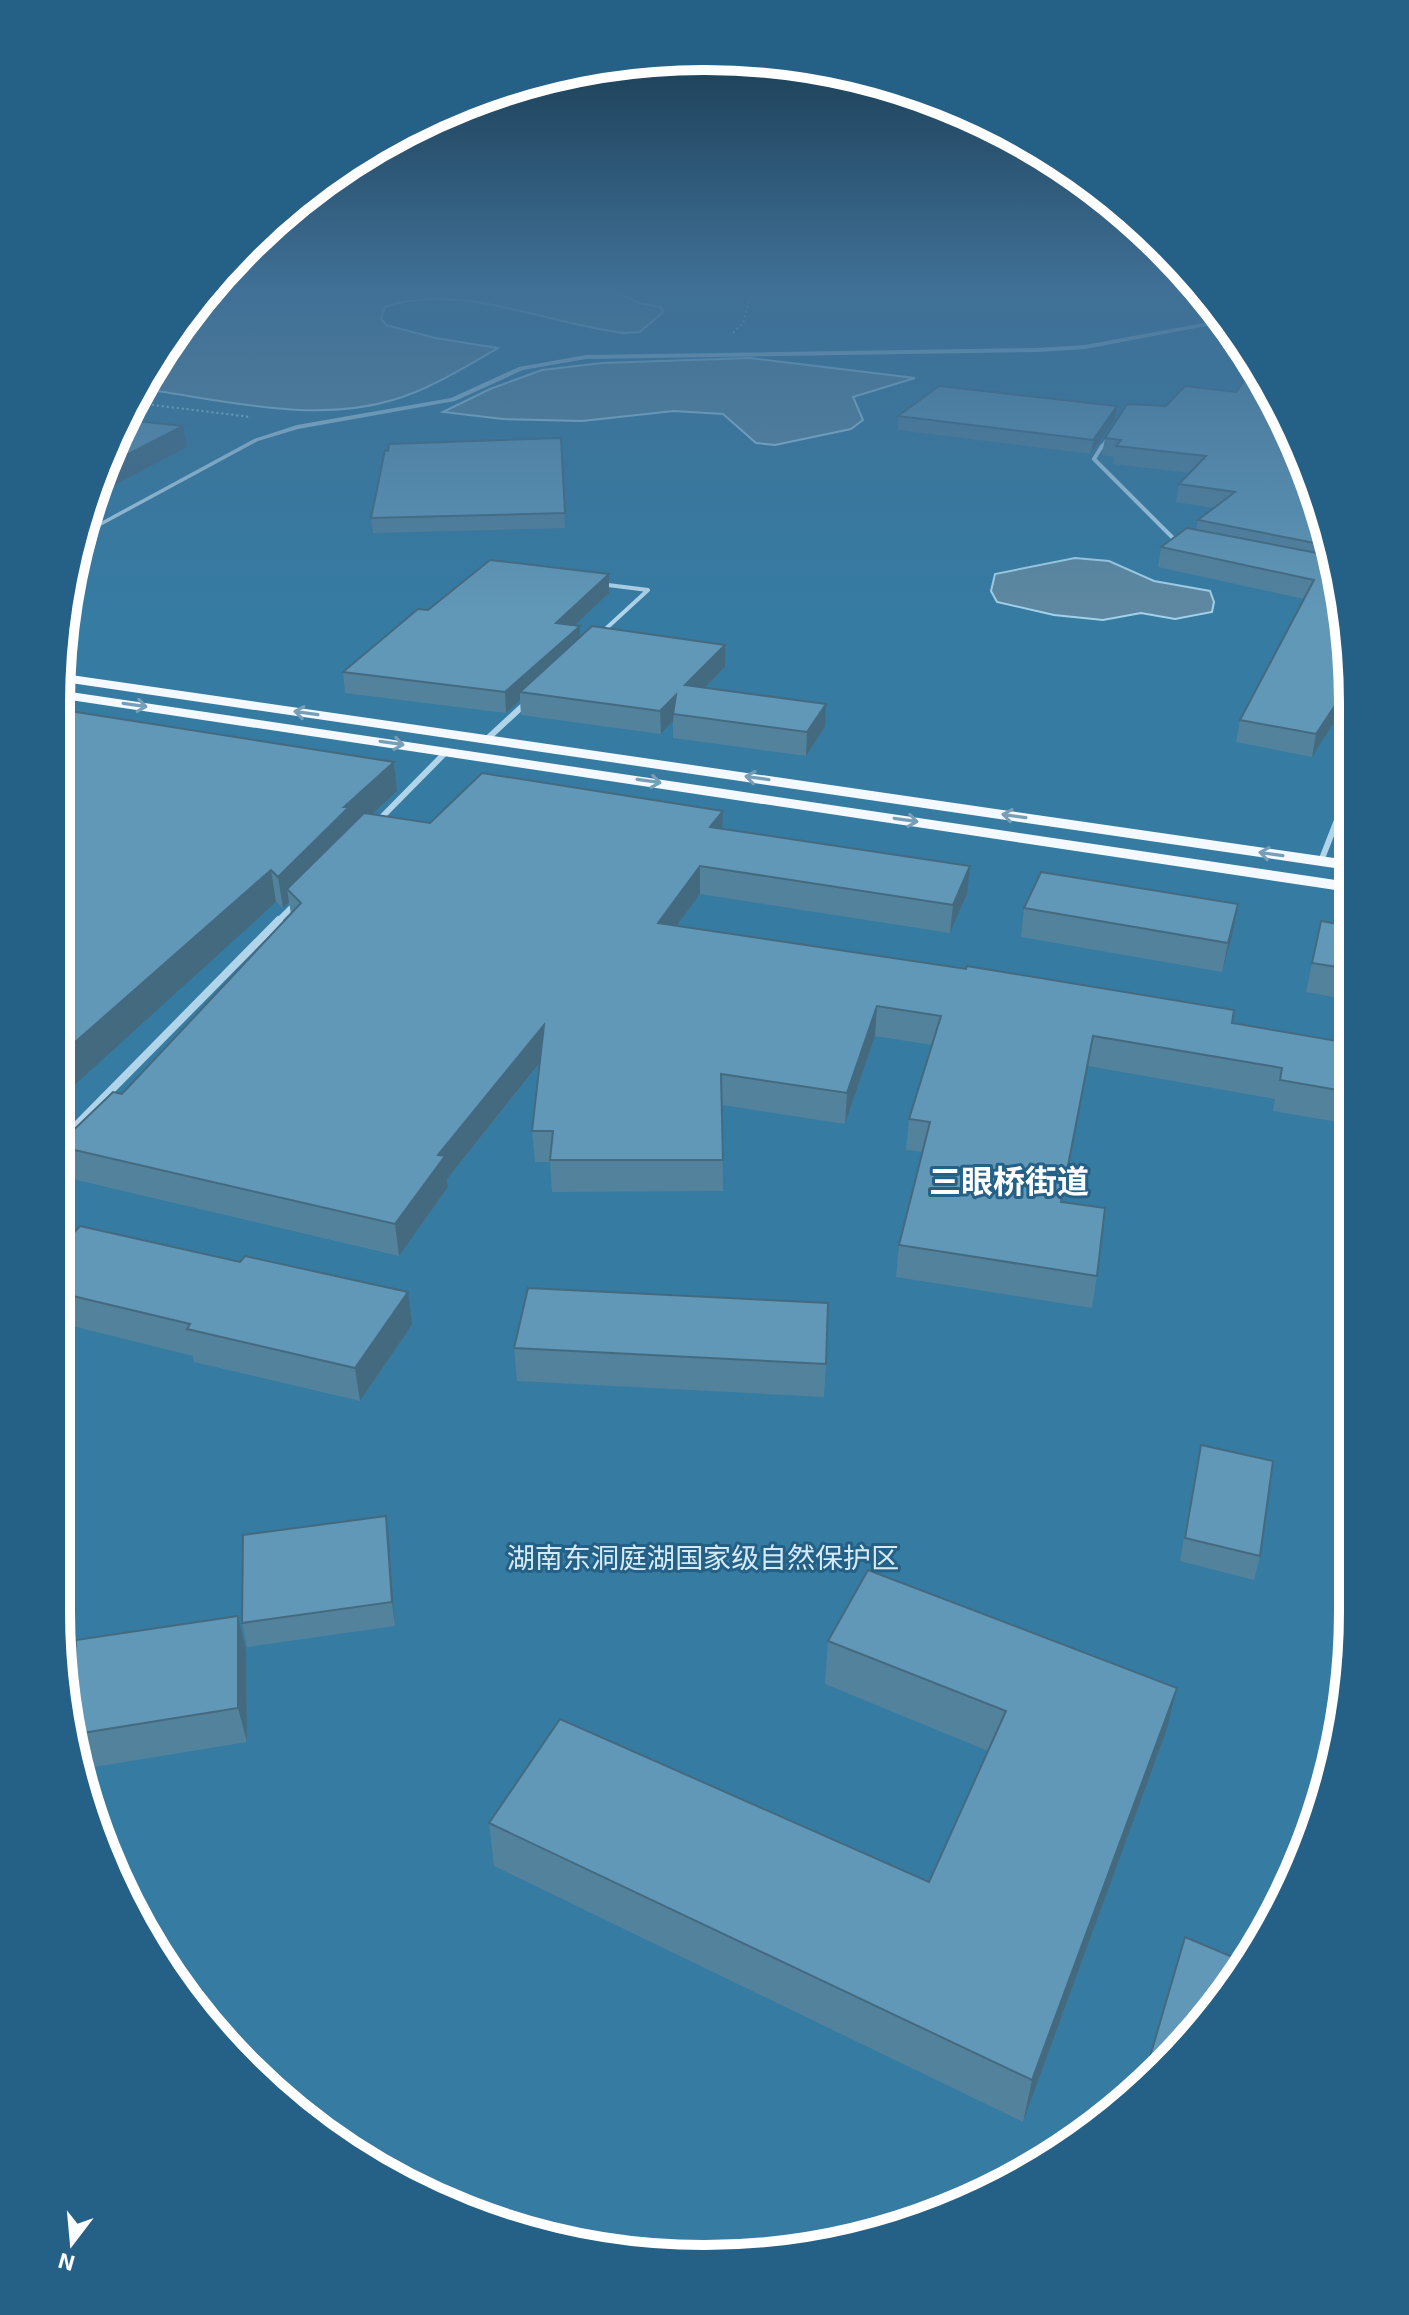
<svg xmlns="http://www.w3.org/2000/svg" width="1409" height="2315" font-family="'Exo 2','Noto Sans SC',sans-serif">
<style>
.green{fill:#367ba2}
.water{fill:#5e88a1;stroke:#a4d1e9;stroke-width:2}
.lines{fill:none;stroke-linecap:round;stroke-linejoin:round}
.path{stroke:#b0d4e9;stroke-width:2;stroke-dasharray:2 3;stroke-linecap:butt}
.minor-far3{stroke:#b0d4e9;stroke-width:3}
.minor-far2{stroke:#b0d4e9;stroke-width:4}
.minor-far1{stroke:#b0d4e9;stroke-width:6}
.minor{stroke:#b0d4e9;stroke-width:8}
.tertiary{fill:#b0d4e9;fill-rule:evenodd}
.primary{fill:#f3f9fe;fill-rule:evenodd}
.wall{fill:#53829d}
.shaded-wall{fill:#446a80}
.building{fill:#6197b7;stroke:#446a80;stroke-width:2}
.oneway{stroke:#779eb7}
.labels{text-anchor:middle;stroke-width:6;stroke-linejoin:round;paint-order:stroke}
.near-park-label{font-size:28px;fill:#d4eaf7;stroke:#256187}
.district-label{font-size:32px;font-weight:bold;fill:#fff;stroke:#256187}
.rim{fill:none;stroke:#fff;stroke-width:10}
</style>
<rect width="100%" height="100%" fill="#256187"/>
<path class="green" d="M210,289H1196L1266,380L1348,620L1352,1653L1318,1819L1243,1971L1099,2125L913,2225L704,2259L496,2225L344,2149L190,2005L90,1819L56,1610L58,661L91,496L166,344Z"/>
<g class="water">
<path d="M210,289H609L639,303L661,307L663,312L640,332L624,333C551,325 457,281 385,307L381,319L386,325L435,338L498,348C465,367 430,389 393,400C312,424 225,400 143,389L166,344Z"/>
<path d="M750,358L915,378L853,397L863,420L851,429L775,445L756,443L723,414L674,411L582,421L503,419L443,412L490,389L542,370L602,363Z"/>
<path d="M1075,558L1109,561L1154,581L1210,591L1214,602L1212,612L1175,619L1141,613L1103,620L1054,615L997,602L991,591L995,574Z"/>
</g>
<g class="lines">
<g class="path">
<path d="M733,333L743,323L749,301L766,289"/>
<path d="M137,403L251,417"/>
</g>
<path class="minor-far3" d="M1101,448L1109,436"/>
<g class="minor-far2">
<path d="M1102,446L1094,459L1175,540L1183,542"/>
<path d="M599,635L648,590L600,584"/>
</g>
<g class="minor-far1">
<path d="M487,739L528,701"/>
<path d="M377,822L447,751"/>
<path d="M1321,861L1348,792"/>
<path d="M277,922L297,902"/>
</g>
<path class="minor" d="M57,1145L279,920"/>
<path class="tertiary" d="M1220,320L1222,323L1085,349L1037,352L586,359L523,370L455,401L298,429L258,441L82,536L84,531L254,439L297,425L451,398L519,367L586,355L1037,348L1085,345Z"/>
<g class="primary">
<path d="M57,673L1348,860V870L57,681Z"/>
<path d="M57,690L1349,882V892L57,698Z"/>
</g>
</g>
<g class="wall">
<path d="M1127,404L1319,496L1348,620V698L1312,757L1236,742L1240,720L1304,599L1158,567L1161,547L1196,530L1198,520L1214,508L1176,502L1179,484L1190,473L1113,464L1114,457L1102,455L1105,438Z"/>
<path d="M1117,406L1115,419L1091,454L898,430V416Z"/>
<path d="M128,420L187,447L90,498L91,496Z"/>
<path d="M561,438L565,528L373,533L371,518Z"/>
<path d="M609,593L575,625L580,626V637L725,645V667L705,688L825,727L806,756L673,738V721L661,734L521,715L520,700L506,713L345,693L343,672L428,610Z"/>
<path d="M57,709L394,762L397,791L372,814L430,823L723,811L722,829L967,894L950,933L700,894L677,925L1349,1043V1124L1273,1111L1275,1099L1088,1066L1062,1202L1097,1276L1092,1308L896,1277L899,1245L923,1152L906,1150L909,1119L932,1045L875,1036L845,1124L722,1105L723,1191L552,1192L550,1162H535L532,1131L540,1063L447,1179L448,1187L399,1256L64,1177L57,1145L122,1094L291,914L289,902L283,908Z"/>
<path d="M1238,904L1233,933L1222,972L1021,937L1024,908Z"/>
<path d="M1321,921L1349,926V1000L1306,992Z"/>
<path d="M57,1251L412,1325L360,1401L194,1362L193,1356L56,1322Z"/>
<path d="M514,1348L826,1364L824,1397L517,1381Z"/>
<path d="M1201,1445L1260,1556L1254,1580L1180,1561L1196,1468Z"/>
<path d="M389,1539L395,1626L247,1647L242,1623Z"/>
<path d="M238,1616L246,1650L247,1742L82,1769L71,1702Z"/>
<path d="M828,1641L1166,1732L1023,2122L494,1866L489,1823L929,1882L988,1751L825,1684Z"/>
</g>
<g class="shaded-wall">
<path d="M1117,406L1115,419L1091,454L1093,440Z"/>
<path d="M183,426L187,447L90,498L105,466Z"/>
<path d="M609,574V593L557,642L556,623Z"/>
<path d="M580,626V646L520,692V700L506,713L505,692Z"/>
<path d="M725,645V667L685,708V685Z"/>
<path d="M1348,686V698L1346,704L1312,757L1316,734Z"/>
<path d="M676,695L673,721L661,734L660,711Z"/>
<path d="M826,704L825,727L806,756L807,732Z"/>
<path d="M394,762L397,791L352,833L287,889L289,902L283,908L278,877L344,807Z"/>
<path d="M723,811L722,838L710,827Z"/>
<path d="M700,866V894L658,951V923Z"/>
<path d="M970,866L967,894L950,933L953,905Z"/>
<path d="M271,870L276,902L57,1101V1058Z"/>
<path d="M1238,904L1233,933L1222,972L1228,943Z"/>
<path d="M877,1006L875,1036L845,1124L847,1093Z"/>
<path d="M544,1025L546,1055L447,1179L448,1187L399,1256L395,1224L438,1155Z"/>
<path d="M1093,1036L1088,1066L1056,1234L1061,1202Z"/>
<path d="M408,1292L412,1325L360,1401L355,1368Z"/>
<path d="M386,1516L389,1539L395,1626L392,1602Z"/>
<path d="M238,1616L246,1650L247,1742L238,1708Z"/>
<path d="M1177,1688L1166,1732L1023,2122L1032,2080Z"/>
</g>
<g class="building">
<path d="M1255,366L1266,380L1319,496L1330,546L1198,520L1235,492L1179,484L1206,456L1116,446L1121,440L1105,438L1127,404L1166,406L1185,386L1236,392Z"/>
<path d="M939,386L1117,406L1093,440L898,416Z"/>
<path d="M128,420L183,426L105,466L114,448L124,449L130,443L126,440L119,439Z"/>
<path d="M561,438L565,513L371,518L385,450L388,451L389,444Z"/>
<path d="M1187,528L1333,556L1348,620V686L1316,734L1240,720L1314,580L1161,547Z"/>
<path d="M490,560L609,574L556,623L580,626L505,692L343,672L418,609L428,610Z"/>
<path d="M592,626L725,645L685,685L826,704L807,732L673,714L676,695L660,711L520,692Z"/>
<path d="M57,709L394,762L344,807H349L278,877L271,870L57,1058Z"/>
<path d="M482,773L723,811L710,827L970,866L953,905L700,866L658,923L966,969L967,966L1234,1010L1232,1023L1349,1043V1092L1280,1080L1282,1068L1093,1036L1061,1202L1105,1208L1097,1276L899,1245L930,1122L909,1119L941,1016L877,1006L847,1093L721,1074L723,1160H550L553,1131H532L544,1025L438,1155L445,1156L395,1224L57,1146L113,1092L122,1094L301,903L287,889L364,813L430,823Z"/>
<path d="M1041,872L1238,904L1228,943L1024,908Z"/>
<path d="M1321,921L1349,926V969L1312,963Z"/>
<path d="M80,1226L240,1262L245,1256L408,1292L355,1368L187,1329L190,1324L56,1292L57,1251Z"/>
<path d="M528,1288L828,1303L826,1364L514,1348Z"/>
<path d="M1201,1445L1273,1461L1260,1556L1185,1538Z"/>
<path d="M386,1516L392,1602L242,1623L243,1535Z"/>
<path d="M868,1570L1177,1688L1032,2080L489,1823L560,1719L929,1882L1006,1711L828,1641Z"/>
<path d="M238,1616V1708L76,1734L71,1702L76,1640Z"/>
<path d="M1185,1937L1247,1963L1243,1971L1144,2077Z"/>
</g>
<defs><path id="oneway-shaft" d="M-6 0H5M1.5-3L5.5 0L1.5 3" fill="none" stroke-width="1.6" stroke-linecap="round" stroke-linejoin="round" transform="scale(2)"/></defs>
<g class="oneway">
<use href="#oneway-shaft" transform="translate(135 705) rotate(8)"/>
<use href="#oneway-shaft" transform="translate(306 713) rotate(-172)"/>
<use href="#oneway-shaft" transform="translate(392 743) rotate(8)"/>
<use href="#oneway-shaft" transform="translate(757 778) rotate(-172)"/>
<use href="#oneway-shaft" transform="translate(649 781) rotate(8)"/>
<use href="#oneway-shaft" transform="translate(1014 816) rotate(-172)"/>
<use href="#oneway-shaft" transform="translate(906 820) rotate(8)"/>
<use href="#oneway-shaft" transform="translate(1271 854) rotate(-172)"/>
</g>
<linearGradient id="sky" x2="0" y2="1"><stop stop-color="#14354a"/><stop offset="0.47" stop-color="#407096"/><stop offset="1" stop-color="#407096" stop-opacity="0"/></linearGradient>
<rect width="1409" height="613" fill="url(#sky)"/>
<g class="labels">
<g class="near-park-label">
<text x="703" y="1568">湖南东洞庭湖国家级自然保护区</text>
</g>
<g class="district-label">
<text x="1009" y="1193">三眼桥街道</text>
</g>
</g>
<path d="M0 0H1409V2315H0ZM704 70H705A634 634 0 0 1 1339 704V1611A634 634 0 0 1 705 2245H704A634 634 0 0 1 70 1611V704A634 634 0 0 1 704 70Z" fill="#256187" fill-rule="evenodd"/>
<path class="rim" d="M704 70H705A634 634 0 0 1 1339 704V1611A634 634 0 0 1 705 2245H704A634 634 0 0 1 70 1611V704A634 634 0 0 1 704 70Z"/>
<g transform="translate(72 2243) rotate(196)" stroke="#256187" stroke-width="6" paint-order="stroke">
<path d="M0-6L14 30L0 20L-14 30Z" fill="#ffffff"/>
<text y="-12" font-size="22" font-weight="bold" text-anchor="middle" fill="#ffffff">N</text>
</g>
</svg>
